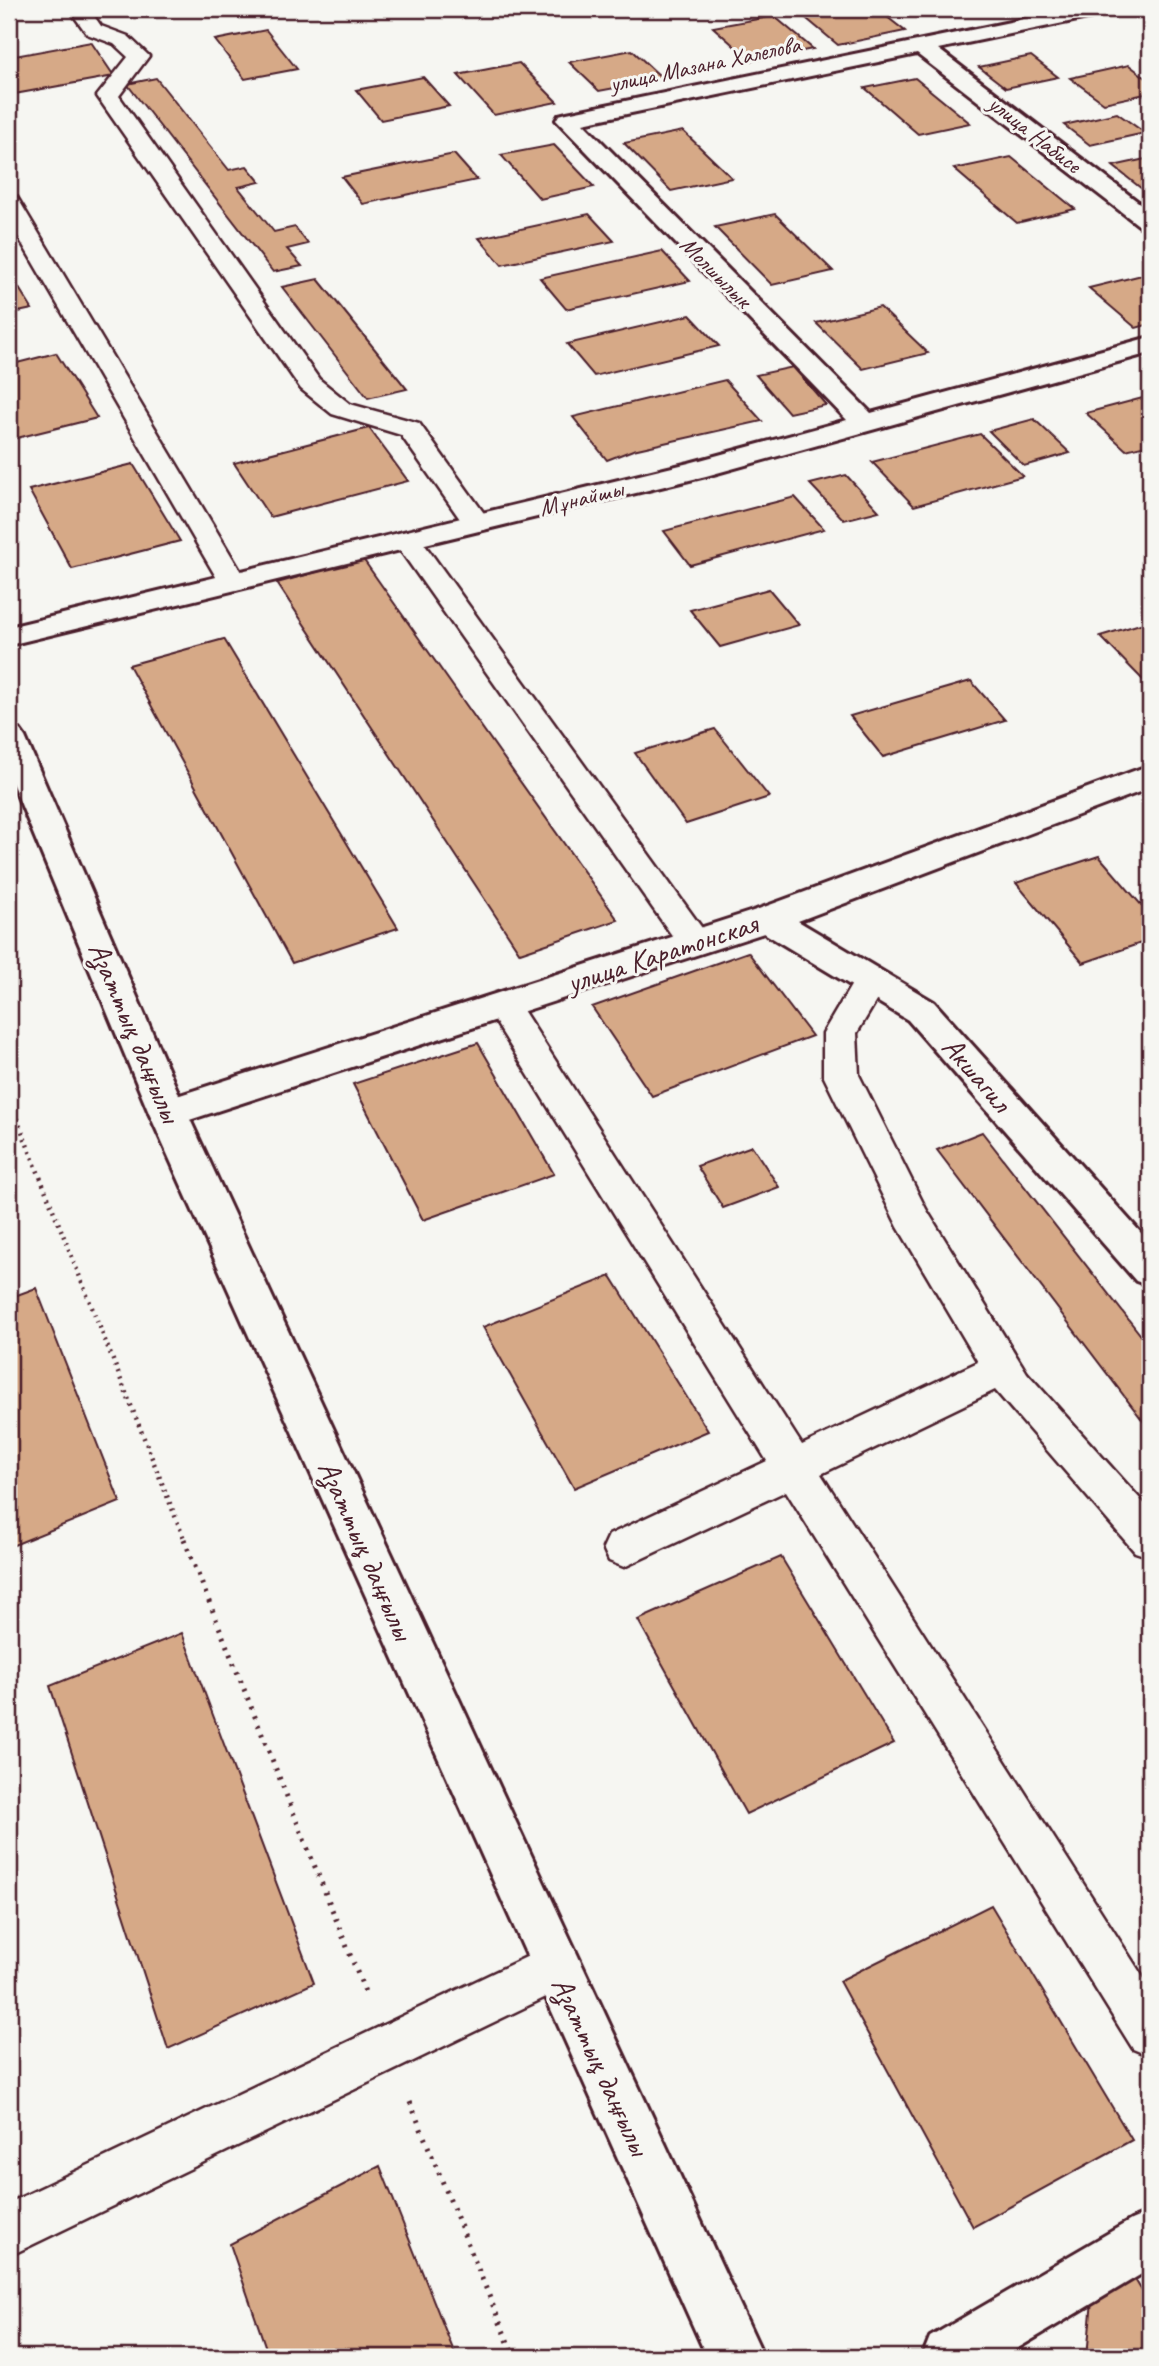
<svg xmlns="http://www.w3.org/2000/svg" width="1159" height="2366" font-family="Caveat,sans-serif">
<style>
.building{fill:#d6a987;stroke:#4a1f2b;stroke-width:2}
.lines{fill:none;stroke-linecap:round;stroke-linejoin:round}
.lane-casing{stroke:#4a1f2b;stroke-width:5}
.street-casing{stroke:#4a1f2b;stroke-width:6}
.primary-casing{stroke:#4a1f2b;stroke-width:6}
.path-far1{stroke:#4a1f2b;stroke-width:4.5;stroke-dasharray:2 5;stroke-linecap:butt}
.path{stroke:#4a1f2b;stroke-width:5;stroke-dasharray:2.5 7;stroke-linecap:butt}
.lane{fill:#f6f6f2;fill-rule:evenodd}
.street{fill:#f6f6f2;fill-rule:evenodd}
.primary{fill:#f6f6f2;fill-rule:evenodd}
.labels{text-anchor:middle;stroke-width:6;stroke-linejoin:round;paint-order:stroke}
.far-street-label{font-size:24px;fill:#4a1f2b;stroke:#f6f6f2}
.street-label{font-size:30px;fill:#4a1f2b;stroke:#f6f6f2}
</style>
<rect width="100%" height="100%" fill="#f6f6f2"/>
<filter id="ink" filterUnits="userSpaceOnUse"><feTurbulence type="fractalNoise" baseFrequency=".0143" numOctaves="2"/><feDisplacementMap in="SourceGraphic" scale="14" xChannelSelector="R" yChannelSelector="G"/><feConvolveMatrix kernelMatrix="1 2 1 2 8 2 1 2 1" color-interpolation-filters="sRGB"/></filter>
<g filter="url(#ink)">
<g class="building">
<path d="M795,9H877L905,31L838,45Z"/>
<path d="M774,16L813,49L751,61L713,27Z"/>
<path d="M266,30L297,69L245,79L215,40Z"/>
<path d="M91,42L114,76L9,95V57Z"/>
<path d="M632,50L663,79L599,91L569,62Z"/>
<path d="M1031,56L1058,77L1006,88L979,67Z"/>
<path d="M519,63L557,102L494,115L458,75Z"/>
<path d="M1129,65L1150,81V93L1104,103L1070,78Z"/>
<path d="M423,77L449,106L381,120L356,90Z"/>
<path d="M156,78L229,170L247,166L260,182L238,187L274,232L295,227L308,244L287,249L302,266L273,272L127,84Z"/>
<path d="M915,78L970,123L918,134L865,88Z"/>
<path d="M1117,113L1145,133L1090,145L1064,125Z"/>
<path d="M683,131L732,178L671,191L624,143Z"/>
<path d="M554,145L594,187L540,199L501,155Z"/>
<path d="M454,154L477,180L363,204L342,177Z"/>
<path d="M1011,157L1075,209L1017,223L954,169Z"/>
<path d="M1150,158V192L1147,193L1113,166Z"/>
<path d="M589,214L614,241L502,265L479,238Z"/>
<path d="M775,214L833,271L772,285L715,227Z"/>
<path d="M662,251L690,281L566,309L540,278Z"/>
<path d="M9,272L32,309L9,314Z"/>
<path d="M1150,273V324L1136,328L1089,288Z"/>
<path d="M318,279L407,389L368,398L282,287Z"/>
<path d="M880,307L928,353L863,369L816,323Z"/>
<path d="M690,315L719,346L594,376L567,344Z"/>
<path d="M56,353L97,418L9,440V365Z"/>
<path d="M793,367L826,405L789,413L756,375Z"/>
<path d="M725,380L762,421L633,450L607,460L573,417Z"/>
<path d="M1150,396V444L1126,450L1086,413Z"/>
<path d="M1034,419L1070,453L1024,466L989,431Z"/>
<path d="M369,428L408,481L270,517L234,463Z"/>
<path d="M980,434L1023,476L914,506L872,462Z"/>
<path d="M133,464L180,541L72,569L29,490Z"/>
<path d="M846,475L879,511L844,520L810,484Z"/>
<path d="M795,497L824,529L690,565L664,531Z"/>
<path d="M363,559L618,920L520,953L277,583Z"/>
<path d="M769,589L799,625L720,647L690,610Z"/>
<path d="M1150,621V680L1145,682L1100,636Z"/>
<path d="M224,639L398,928L292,963L129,665Z"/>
<path d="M971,681L1005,720L883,757L850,716Z"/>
<path d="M715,729L769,797L686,824L635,753Z"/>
<path d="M1099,856L1150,915V940L1083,963L1016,883Z"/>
<path d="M748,952L812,1036L652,1096L592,1007Z"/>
<path d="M478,1043L554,1174L423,1220L353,1084Z"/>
<path d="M982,1132L1150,1347V1430L937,1150Z"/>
<path d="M752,1146L779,1187L723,1208L697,1166Z"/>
<path d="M611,1276L708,1431L574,1488L483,1327Z"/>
<path d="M36,1288L120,1502L9,1547V1298Z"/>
<path d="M781,1557L894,1743L746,1814L638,1620Z"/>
<path d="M182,1633L314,1983L168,2049L50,1686Z"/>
<path d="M991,1905L1132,2140L973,2227L839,1981Z"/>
<path d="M380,2166L456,2357H269L230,2244Z"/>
<path d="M1133,2276L1148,2301L1150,2299V2357H1087L1092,2300Z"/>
</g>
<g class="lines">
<defs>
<g id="lane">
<path d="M69,9H89L101,26L128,36L149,56L119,96L319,379L350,404L419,423L491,523L487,529L477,531L467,529L401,435L332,414L301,389L97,96L128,57L114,44L87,34Z"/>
<path d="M9,195L17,197L20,202L247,582L243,588L233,590L223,588L219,582L9,221Z"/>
<path d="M407,532L417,534L707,935L712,943L707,951L695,955L683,951L393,540L397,534Z"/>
<path d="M871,969L883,972L888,981L857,1033L859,1075L926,1209L1027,1373L1150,1510V1557L1135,1552L995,1390L821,1474L1150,1988V2056L1133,2049L786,1491L624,1567L609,1561L603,1548L609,1535L767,1461L485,1005L490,996L502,993L514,996L802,1445L978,1362L898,1227L823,1075V1033L859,972Z"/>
<path d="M556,1943L573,1950L580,1967L573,1984L9,2256V2203Z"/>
</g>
<g id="street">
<path d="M1073,9H1112L1109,13L1102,15L938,49L1150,211V229L1141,227L917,54L583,123L871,413L1150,337V353L706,476L9,645V627L689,463L847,420L556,120L559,115L567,113Z"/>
<path d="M1150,765V788L798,921L934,1002L1150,1243V1286L1136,1281L908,1020L764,933L168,1127L155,1123L149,1113L155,1103L756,910Z"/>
<path d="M1150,2212V2269L1003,2357H922L930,2337L1131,2220Z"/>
</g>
<path id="primary" d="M9,727L20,730L25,737L187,1113L764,2357H707L149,1113L9,775Z"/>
</defs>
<use href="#lane" class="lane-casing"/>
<use href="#street" class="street-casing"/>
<use href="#primary" class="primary-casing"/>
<path class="path-far1" d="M9,1099L185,1541"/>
<g class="path">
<path d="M184,1539L367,1997"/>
<path d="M410,2102L514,2357"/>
</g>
<use href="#lane" class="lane"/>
<use href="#street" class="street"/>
<use href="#primary" class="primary"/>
</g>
</g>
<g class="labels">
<g class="far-street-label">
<text transform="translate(705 64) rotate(-12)" y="8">улица Мазана Халелова</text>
<text transform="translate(1035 134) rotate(38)" y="8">улица Набисе</text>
<text transform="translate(716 272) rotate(45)" y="8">Молшылык</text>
<text transform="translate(581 498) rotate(-14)" y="8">Мұнайшы</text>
</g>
<g class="street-label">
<text transform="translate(662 953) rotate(-18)" y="10">улица Каратонская</text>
<text transform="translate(135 1032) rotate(67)" y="10">Азаттық даңғылы</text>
<text transform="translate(977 1074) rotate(49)" y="10">Акшагил</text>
<text transform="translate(366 1550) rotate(66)" y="10">Азаттық даңғылы</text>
<text transform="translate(601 2066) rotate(65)" y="10">Азаттық даңғылы</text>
</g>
</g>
<rect width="1159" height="2366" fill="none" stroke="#f6f6f2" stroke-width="35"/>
<rect x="18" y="18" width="1124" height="2331" fill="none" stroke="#4a1f2b" stroke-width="2.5" filter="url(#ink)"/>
</svg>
